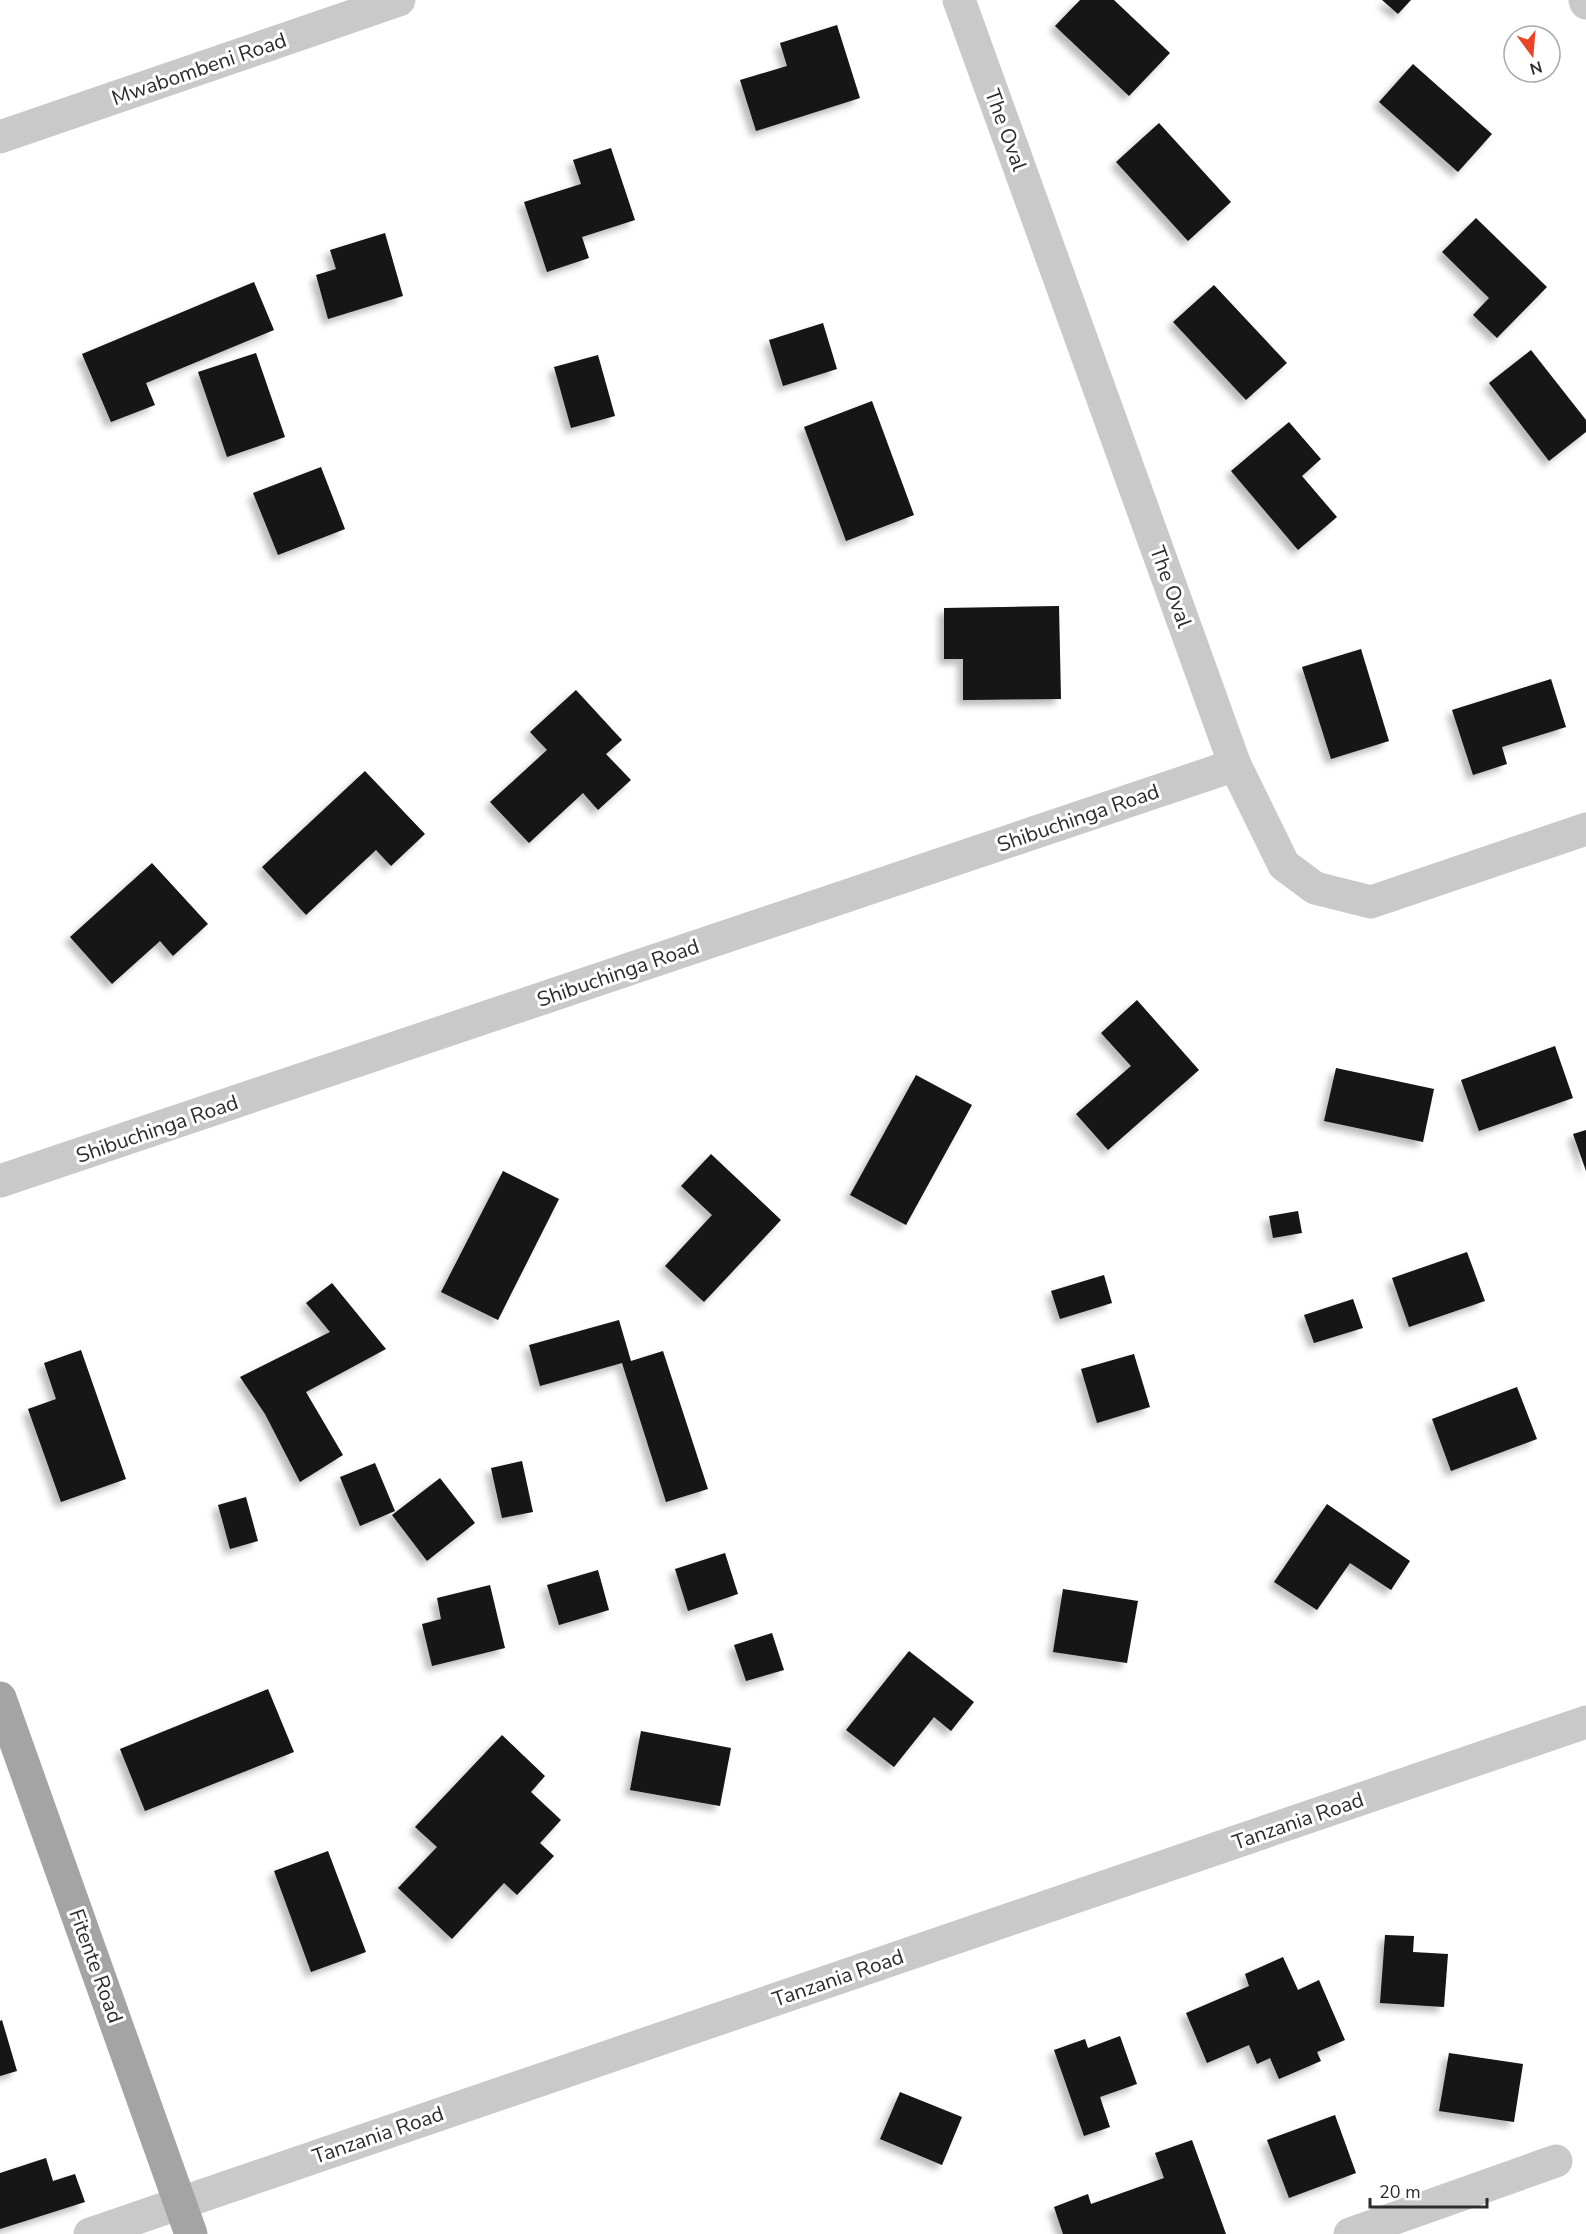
<svg xmlns="http://www.w3.org/2000/svg" width="1586" height="2234" font-family="'Nunito Sans',sans-serif">
<style>
.building{fill:#131313;filter:url(#shadow)}
.lines{fill:none;stroke-linecap:round;stroke-linejoin:round}
.minor{stroke:#c9c9c9;stroke-width:33}
.major{stroke:#a4a4a4;stroke-width:33}
.labels{text-anchor:middle;stroke-width:6;stroke-linejoin:round;paint-order:stroke}
.street-label{font-size:21px;fill:#2c2c2c;stroke:#fff}
</style>
<defs>
<filter id="shadow"><feDropShadow dx="-5.5" dy="5.5" stdDeviation="3" flood-color="#0004"/></filter>
</defs>
<rect width="100%" height="100%" fill="#fff"/>
<g class="building">
<path d="M1080,0H1114L1170,53L1129,96L1055,26Z"/>
<path d="M1382,0H1411L1398,14Z"/>
<path d="M837,25L860,98L756,131L740,80L787,66L780,43Z"/>
<path d="M1413,64L1492,134L1458,172L1379,102Z"/>
<path d="M1159,123L1231,202L1188,241L1116,162Z"/>
<path d="M611,148L635,220L582,237L589,258L547,272L524,202L581,184L573,160Z"/>
<path d="M1476,218L1547,287L1497,338L1473,315L1489,298L1442,252Z"/>
<path d="M385,233L403,296L328,319L316,275L336,269L330,250Z"/>
<path d="M254,282L274,330L146,383L155,405L111,422L82,354Z"/>
<path d="M1214,285L1287,363L1246,400L1173,322Z"/>
<path d="M823,323L837,369L783,386L769,340Z"/>
<path d="M1531,350L1586,420V432L1549,461L1489,383Z"/>
<path d="M256,353L285,437L227,457L198,372Z"/>
<path d="M598,355L615,416L571,428L554,367Z"/>
<path d="M872,401L914,515L846,541L804,427Z"/>
<path d="M1289,422L1321,459L1302,476L1337,517L1298,550L1231,471Z"/>
<path d="M321,467L345,529L278,555L253,493Z"/>
<path d="M1059,606L1061,699L963,700V659H944V608Z"/>
<path d="M1361,649L1389,741L1331,759L1302,667Z"/>
<path d="M1551,679L1566,727L1502,747L1507,764L1473,775L1452,710Z"/>
<path d="M576,690L622,740L606,754L631,780L598,810L583,793L529,843L490,802L547,750L530,732Z"/>
<path d="M365,771L425,834L391,866L376,850L306,915L262,867Z"/>
<path d="M152,863L208,924L173,956L160,941L112,984L70,937Z"/>
<path d="M1137,1000L1199,1070L1108,1150L1076,1114L1131,1066L1101,1033Z"/>
<path d="M1555,1046L1573,1098L1479,1131L1461,1080Z"/>
<path d="M1336,1068L1434,1089L1423,1142L1324,1121Z"/>
<path d="M916,1075L972,1105L906,1225L850,1195Z"/>
<path d="M1586,1130V1171L1573,1134Z"/>
<path d="M711,1154L781,1220L704,1302L665,1266L712,1215L681,1186Z"/>
<path d="M503,1171L559,1199L498,1320L441,1292Z"/>
<path d="M1298,1211L1302,1233L1273,1238L1269,1216Z"/>
<path d="M1467,1252L1485,1301L1409,1327L1392,1278Z"/>
<path d="M1104,1275L1112,1303L1060,1319L1051,1291Z"/>
<path d="M332,1283L386,1349L306,1392L343,1455L300,1482L265,1414L240,1377L330,1332L306,1303Z"/>
<path d="M1353,1299L1363,1328L1314,1343L1304,1315Z"/>
<path d="M619,1320L631,1361L663,1351L708,1489L666,1502L622,1363L540,1386L529,1345Z"/>
<path d="M81,1350L126,1479L61,1502L28,1409L56,1399L44,1363Z"/>
<path d="M1134,1354L1150,1407L1097,1423L1081,1369Z"/>
<path d="M1517,1387L1537,1439L1451,1471L1432,1419Z"/>
<path d="M522,1461L533,1512L502,1518L491,1468Z"/>
<path d="M375,1463L395,1511L360,1526L340,1477Z"/>
<path d="M440,1478L475,1523L427,1561L392,1515Z"/>
<path d="M246,1497L258,1541L230,1549L218,1505Z"/>
<path d="M1327,1504L1410,1561L1391,1590L1350,1563L1317,1610L1274,1582Z"/>
<path d="M725,1553L738,1594L688,1611L675,1569Z"/>
<path d="M598,1570L609,1610L559,1625L547,1585Z"/>
<path d="M490,1585L505,1648L432,1666L422,1624L441,1619L437,1598Z"/>
<path d="M1063,1589L1138,1601L1127,1663L1053,1652Z"/>
<path d="M772,1633L784,1670L746,1681L734,1645Z"/>
<path d="M909,1651L974,1702L951,1731L934,1717L894,1767L846,1730Z"/>
<path d="M268,1689L294,1752L145,1811L120,1749Z"/>
<path d="M641,1731L731,1748L720,1806L630,1790Z"/>
<path d="M502,1735L545,1776L531,1792L561,1820L540,1843L554,1856L517,1895L504,1883L452,1939L398,1888L437,1847L415,1827Z"/>
<path d="M328,1851L366,1952L311,1972L274,1871Z"/>
<path d="M1385,1935L1414,1936L1413,1952L1448,1954L1444,2007L1380,2003Z"/>
<path d="M1283,1957L1298,1990L1319,1980L1345,2040L1317,2052L1321,2061L1279,2079L1270,2058L1257,2064L1249,2045L1207,2063L1186,2013L1249,1986L1245,1974Z"/>
<path d="M2,2020L17,2071L0,2076V2021Z"/>
<path d="M1120,2036L1137,2084L1100,2097L1110,2127L1084,2136L1054,2050L1085,2039L1088,2048Z"/>
<path d="M1449,2053L1523,2064L1514,2122L1439,2111Z"/>
<path d="M900,2092L962,2117L942,2165L880,2139Z"/>
<path d="M1335,2115L1356,2173L1289,2198L1267,2140Z"/>
<path d="M1192,2140L1226,2234H1063L1054,2207L1088,2194L1091,2204L1164,2178L1155,2153Z"/>
<path d="M46,2158L53,2181L75,2174L85,2202L0,2229V2173Z"/>
</g>
<g class="lines">
<g class="minor">
<path d="M959,0L1235,765L1284,865L1315,888L1371,902L1586,829"/>
<path d="M1585,0L1586,3"/>
<path d="M0,137L399,0"/>
<path d="M0,1181L1235,765"/>
<path d="M90,2234L1586,1722"/>
<path d="M1350,2234L1556,2161"/>
</g>
<path class="major" d="M0,1698L191,2234"/>
</g>
<g class="labels">
<g class="street-label">
<text transform="translate(199 69) rotate(-19)" y="7">Mwabombeni Road</text>
<text transform="translate(1006 130) rotate(70)" y="7">The Oval</text>
<text transform="translate(1171 587) rotate(70)" y="7">The Oval</text>
<text transform="translate(1078 818) rotate(-19)" y="7">Shibuchinga Road</text>
<text transform="translate(618 973) rotate(-19)" y="7">Shibuchinga Road</text>
<text transform="translate(157 1129) rotate(-19)" y="7">Shibuchinga Road</text>
<text transform="translate(1298 1821) rotate(-19)" y="7">Tanzania Road</text>
<text transform="translate(96 1966) rotate(70)" y="7">Fitente Road</text>
<text transform="translate(838 1978) rotate(-19)" y="7">Tanzania Road</text>
<text transform="translate(378 2135) rotate(-19)" y="7">Tanzania Road</text>
</g>
</g>
<g transform="translate(1532 54) rotate(164)"><circle r="28" fill="#ffffff" stroke="#ababab" stroke-width="1.5"/>
<path d="M0-4.5L10 22L0 15L-10 22Z" fill="#e94328"/>
<text y="-9" font-size="16" font-weight="bold" text-anchor="middle" fill="#2c2c2c">N</text>
</g>
<path d="M1370 2198v9h117v-9" fill="none" stroke="#2c2c2c" stroke-width="3"/>
<text x="1379" y="2198" font-size="18" fill="#2c2c2c" stroke="#ffffff" stroke-width="4.5" paint-order="stroke">20 m</text>
</svg>
